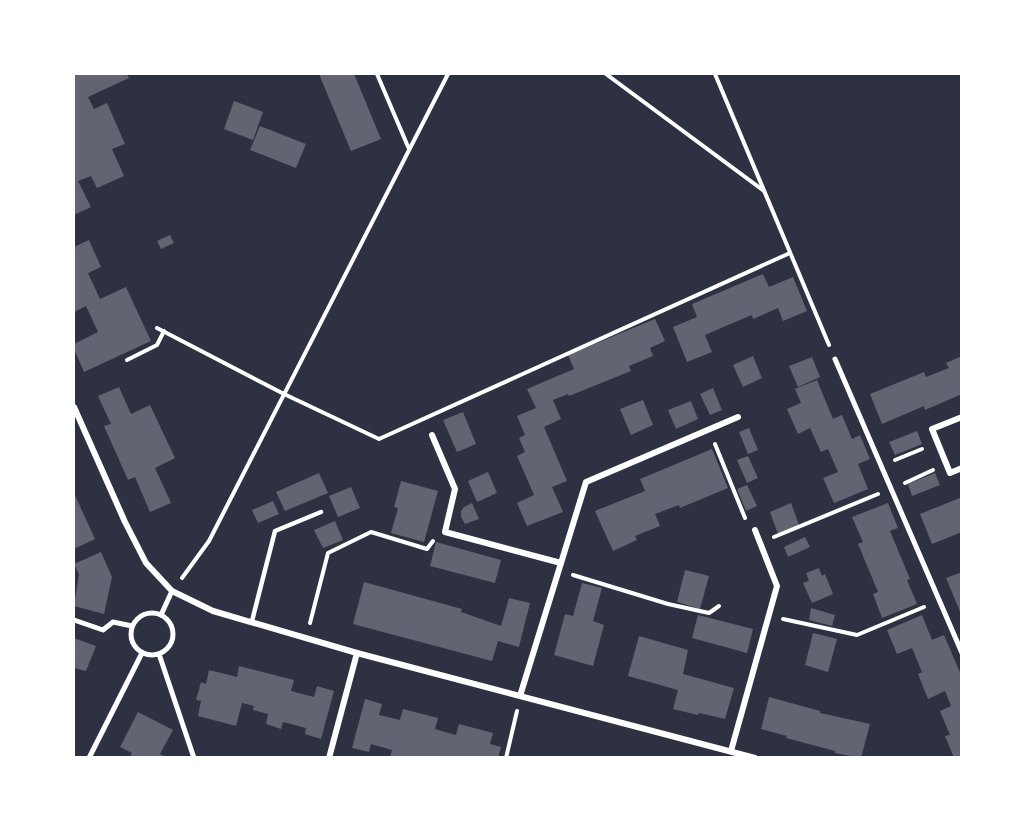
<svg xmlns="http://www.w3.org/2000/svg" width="1035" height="831" font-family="Overpass,sans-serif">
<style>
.building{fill:#626471}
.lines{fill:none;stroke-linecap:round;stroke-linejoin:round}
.path{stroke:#fff;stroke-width:4}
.service{stroke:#fff;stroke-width:4.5}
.pedestrian{stroke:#fff;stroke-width:5}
.minor{stroke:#fff;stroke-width:6}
</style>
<rect width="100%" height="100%" fill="#2d3142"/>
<g class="building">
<path d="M74,74H127L129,78L88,97L94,109L107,103L125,144L112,149L124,176L97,188L91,176L78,181L91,207L74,215Z"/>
<path d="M319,74H354L381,139L351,151Z"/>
<path d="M234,101L263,112L253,140L224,129Z"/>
<path d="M260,126L306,144L296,168L250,150Z"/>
<path d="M170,235L174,243L161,249L157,241Z"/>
<path d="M89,240L101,267L88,273L100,299L126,287L151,341L84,372L74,349V344L98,332L86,306L74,312V247Z"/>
<path d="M763,274L769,287L793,277L807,311L783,321L778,308L753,319L752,315L728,325L705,335L712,352L687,362L673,327L697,317L692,304Z"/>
<path d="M655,319L665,341L650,348L653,356L629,366L631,371L569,396L568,394L553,400L561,419L544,427L567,481L552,487L563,512L527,526L517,503L534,495L517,456L525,452L519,438L525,435L517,416L536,408L527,389L574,369L568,355Z"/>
<path d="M753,356L762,378L743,387L733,365Z"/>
<path d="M962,356V394L925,410L924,406L882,424L870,394L924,372L926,377L949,368L946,363Z"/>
<path d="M812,357L820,377L798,387L789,366Z"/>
<path d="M817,380L833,419L842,415L852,439L860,435L870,459L858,464L868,489L834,503L823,478L838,472L828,449L821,452L810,428L798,434L787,409L801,403L795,389Z"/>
<path d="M119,387L131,414L150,405L175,458L155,468L171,503L150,512L135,477L128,480L104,426L111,424L98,396Z"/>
<path d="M713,388L722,410L710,415L700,394Z"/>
<path d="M643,400L653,425L631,435L620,409Z"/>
<path d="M691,401L698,419L676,429L668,410Z"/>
<path d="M463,412L476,444L457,452L443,420Z"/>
<path d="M749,428L758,450L748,454L739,432Z"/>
<path d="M917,431L922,444L895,455L889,442Z"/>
<path d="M712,449L728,488L680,508L679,505L655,514L660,526L635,536L637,540L613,551L595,511L645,491L640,479Z"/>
<path d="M748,456L758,478L747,483L737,460Z"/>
<path d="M488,472L497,493L477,502L468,481Z"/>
<path d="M319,473L328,493L285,511L276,492Z"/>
<path d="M935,473L940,485L912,496L908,484Z"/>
<path d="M401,481L438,491L424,542L391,533L398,508L394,507Z"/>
<path d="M747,485L757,506L746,511L737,489Z"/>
<path d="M351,487L360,508L338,517L329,496Z"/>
<path d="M74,493L95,539L74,549Z"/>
<path d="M962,497V532L932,544L920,514Z"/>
<path d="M273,501L279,514L258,523L252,510Z"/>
<path d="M472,503L479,519L465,524L461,517V511L464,507Z"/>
<path d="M791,503L799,525L778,534L770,512Z"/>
<path d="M888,503L898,528L890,531L910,579L907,580L917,604L882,618L873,594L878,592L858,544L863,542L852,517Z"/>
<path d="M335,521L343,540L323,548L314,530Z"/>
<path d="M805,537L810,547L788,557L784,547Z"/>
<path d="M436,542L501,560L495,583L430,566Z"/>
<path d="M101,552L112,577L104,614L74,606L79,574L74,564Z"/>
<path d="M819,568L822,576L825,574L833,594L812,603L803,583L809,581L806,573Z"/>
<path d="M685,570L709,576L700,609L677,602Z"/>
<path d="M962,572V614H961L946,578Z"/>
<path d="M364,582L462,609L461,612L501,626L509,598L530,603L519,647L498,641L492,661L353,624Z"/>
<path d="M582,583L602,588L593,621L604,625L593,666L554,655L565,614L573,616Z"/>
<path d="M811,608L835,615L832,626L809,620Z"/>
<path d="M698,615L753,629L747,653L692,638Z"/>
<path d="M922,615L932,640L944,635L962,677V758H954L945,736L950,735L940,711L951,706L945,691L928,699L918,674L922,672L912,648L897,654L887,630Z"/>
<path d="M813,633L837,639L828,672L805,665Z"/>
<path d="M639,636L688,650L683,674L734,688L725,719L699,713L698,715L673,709L678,690L628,676Z"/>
<path d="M74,638L96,646L86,671L74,668Z"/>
<path d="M239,666L294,680L291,691L314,697L317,686L334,691L321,739L305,734L306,728L283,722L281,729L266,724L268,714L253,710L254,706L242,703L236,726L198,716L201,701L196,700L201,682L206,684L209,670L237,677Z"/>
<path d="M769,697L820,711V713L870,724L861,758L835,753V751L786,738L787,736L761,729Z"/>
<path d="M365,699L382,704L379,715L400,720L403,709L438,718L435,729L445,732L456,735L459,724L493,733L490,744L501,747L498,758H390L392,750L371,744L369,752L352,748Z"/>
<path d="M138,712L173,730L160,754L167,758H129L132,753L120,747Z"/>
</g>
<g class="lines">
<g class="path">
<path d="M377,74L409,149"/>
<path d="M606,74L764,191"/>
<path d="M715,74L829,345"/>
<path d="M157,328L284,394L379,439L790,253"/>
<path d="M127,360L157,345L164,331"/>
<path d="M715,444L745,518"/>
<path d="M895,460L922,449"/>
<path d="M905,483L933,470"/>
<path d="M774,537L878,494"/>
<path d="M573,575L668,604L709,613L719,606"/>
<path d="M182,578L209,541L448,74"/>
<path d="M783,619L857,635L924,607"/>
<path d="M310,623L328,553L371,532L427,549L433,541"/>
<path d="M506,758L517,711"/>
</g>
<path class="service" d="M252,621L275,531L321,512"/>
<g class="pedestrian">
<path d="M835,359L962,653"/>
<circle cx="152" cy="634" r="21"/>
<path d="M161,615L172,591"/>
<path d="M74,620L103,630L113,622L132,626"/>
<path d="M159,654L194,758"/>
<path d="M89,758L142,653"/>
</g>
<g class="minor">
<path d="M74,407L125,522L146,563L172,591L213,611L357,653L755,758"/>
<path d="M962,417L932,429L950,473L962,468"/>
<path d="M432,435L455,489L445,532L561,563"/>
<path d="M520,696L586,482L738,417"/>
<path d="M731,751L777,586L755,530"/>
<path d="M329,758L357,653"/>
</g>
</g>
<rect width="1035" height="831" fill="none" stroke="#ffffff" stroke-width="150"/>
</svg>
